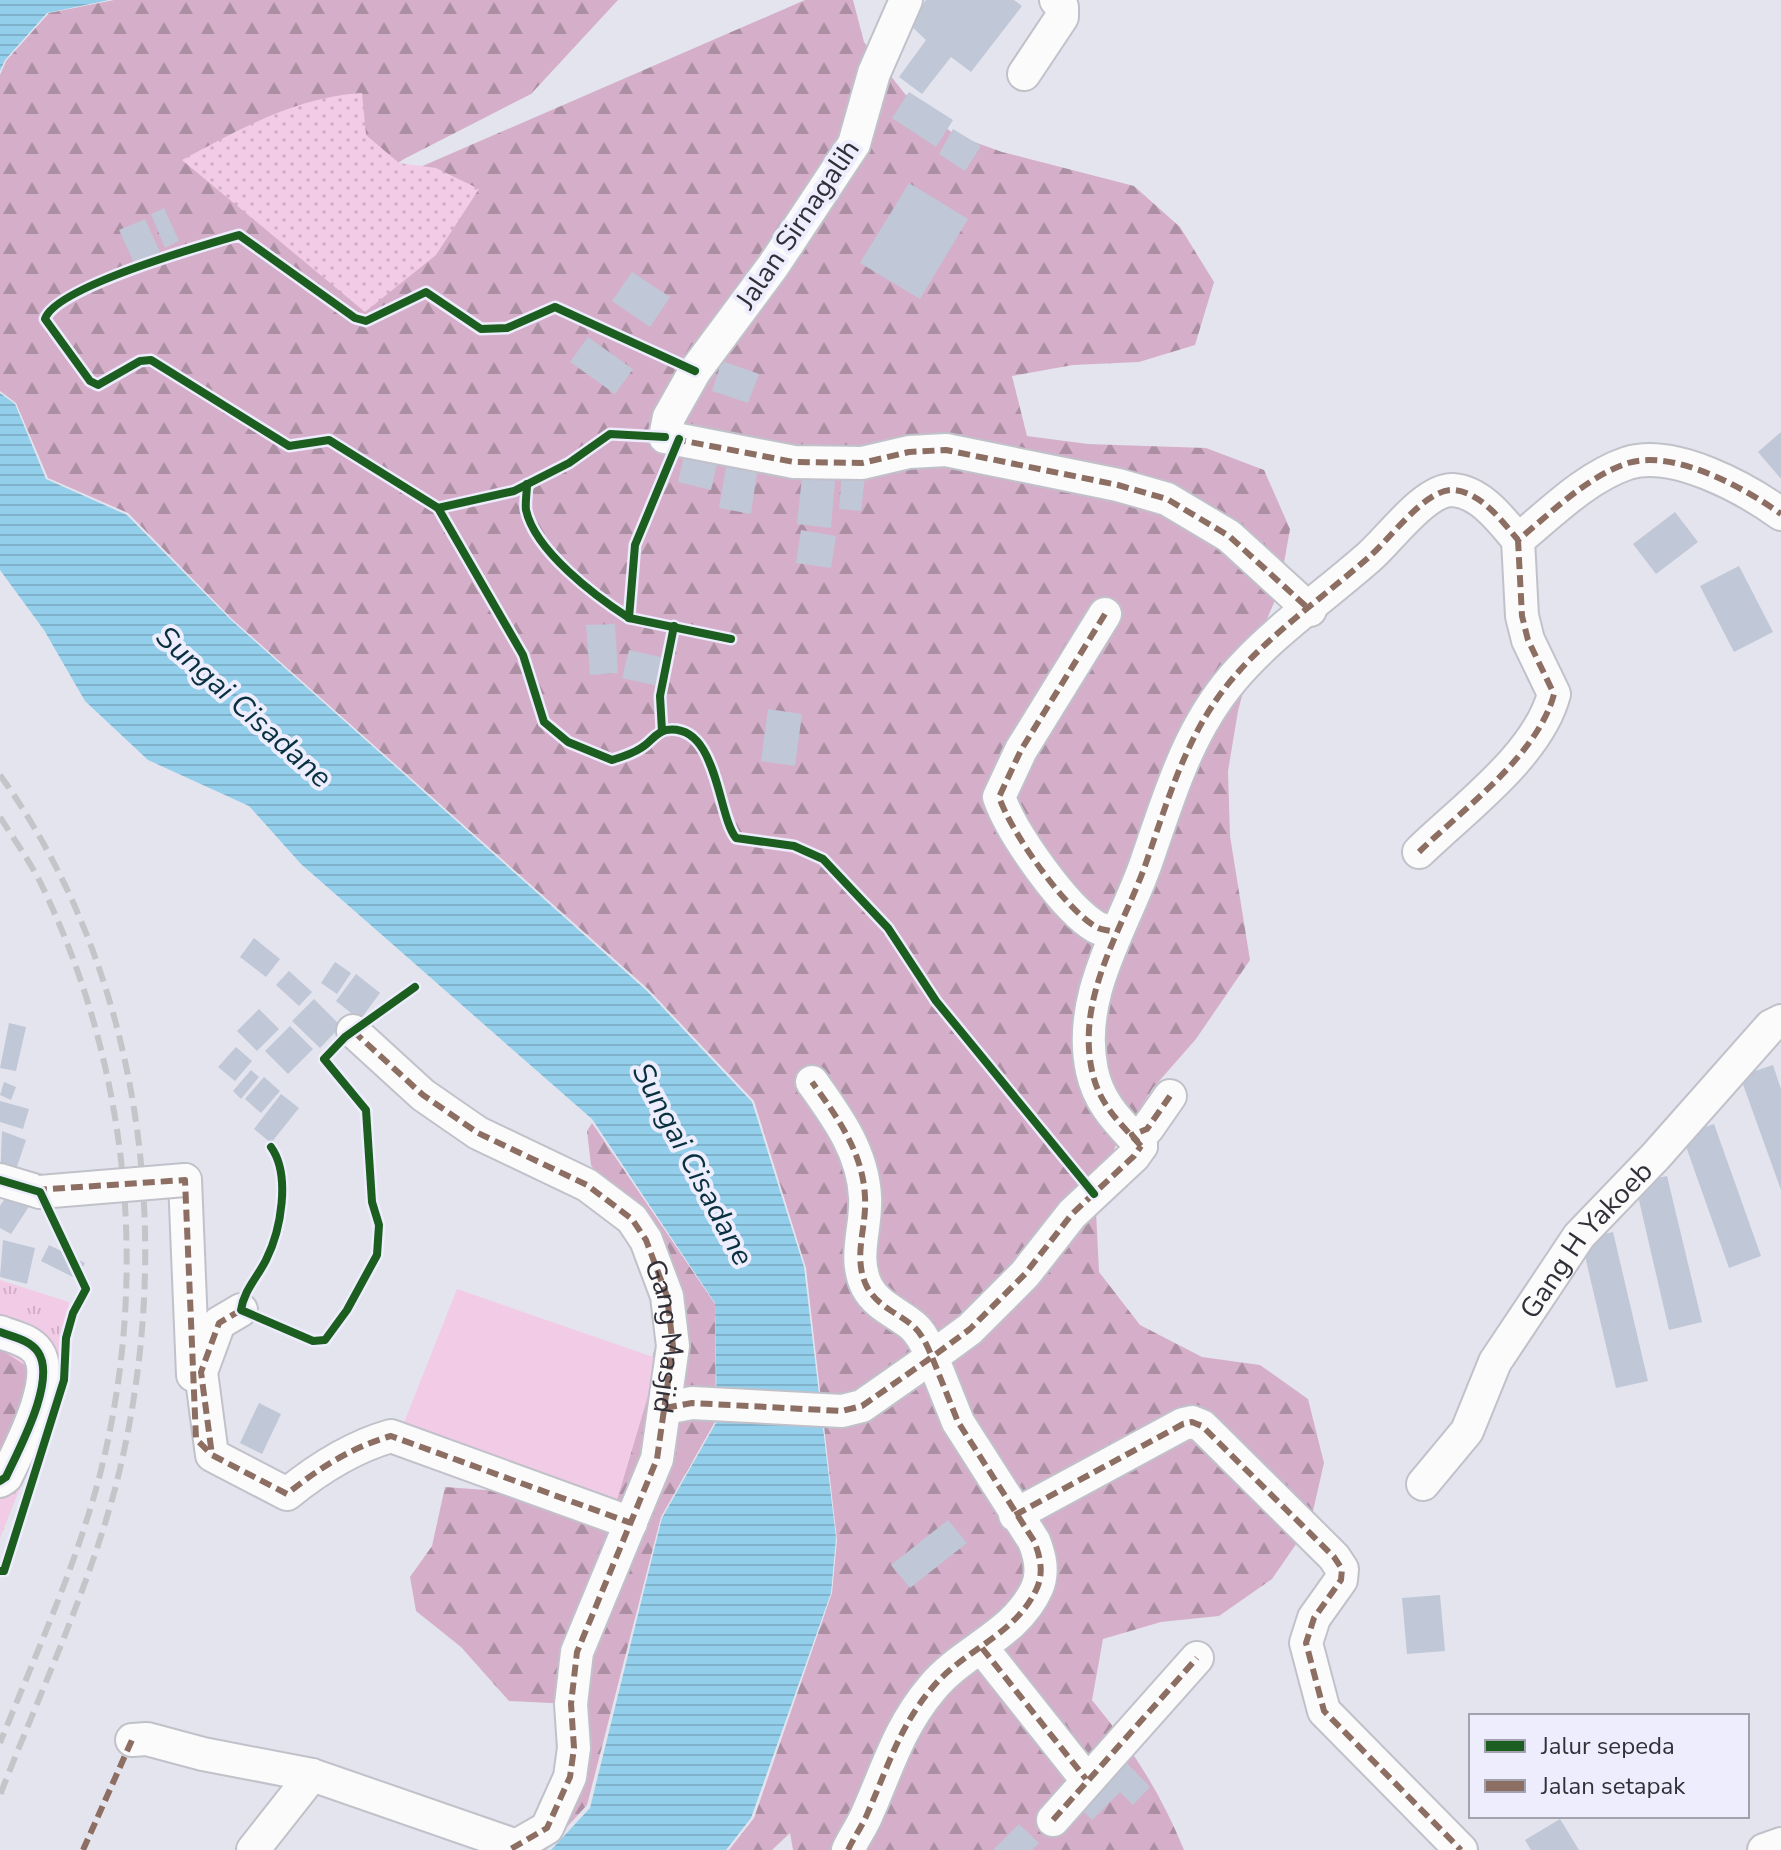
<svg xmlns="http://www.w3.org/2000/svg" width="1781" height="1850" font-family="'Nunito Sans',sans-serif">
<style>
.grass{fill:url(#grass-tufts)}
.forest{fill:url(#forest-firs)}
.park{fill:url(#park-dots)}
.pitch{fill:#f2cce6}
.water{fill:url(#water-rules)}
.building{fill:#c0c7d7}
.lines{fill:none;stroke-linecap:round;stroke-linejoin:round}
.minor-casing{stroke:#c1c1ca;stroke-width:36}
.minor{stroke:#fbfbfc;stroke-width:32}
.rail{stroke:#c5c5c9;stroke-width:6;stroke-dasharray:16 8;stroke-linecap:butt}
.minor-bridge-casing{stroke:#c1c1ca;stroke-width:36;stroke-linecap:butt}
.minor-bridge{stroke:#fbfbfc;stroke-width:32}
.quiet{stroke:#8d6e63;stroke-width:6;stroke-dasharray:12 6;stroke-linecap:butt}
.cycleway-casing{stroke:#ededfd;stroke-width:13}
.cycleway{stroke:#1b5e20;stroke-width:8}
.labels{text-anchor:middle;stroke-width:8;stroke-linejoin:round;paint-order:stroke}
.street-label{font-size:28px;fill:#313038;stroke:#ededfd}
.water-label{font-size:30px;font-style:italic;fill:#08303f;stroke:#ededfd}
</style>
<defs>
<pattern id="grass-tufts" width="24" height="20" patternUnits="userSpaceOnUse" patternTransform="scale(2)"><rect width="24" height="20" fill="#f2cce6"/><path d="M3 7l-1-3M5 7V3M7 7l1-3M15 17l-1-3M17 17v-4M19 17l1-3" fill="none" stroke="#d0b0c6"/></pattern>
<pattern id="forest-firs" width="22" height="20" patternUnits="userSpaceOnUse" patternTransform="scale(2)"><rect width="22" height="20" fill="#d5afc9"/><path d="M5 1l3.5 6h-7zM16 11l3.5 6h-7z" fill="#ad8fa4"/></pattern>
<pattern id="park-dots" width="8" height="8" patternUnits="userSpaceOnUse" patternTransform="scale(2)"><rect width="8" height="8" fill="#f2cce6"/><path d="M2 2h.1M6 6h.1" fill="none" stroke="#d0b0c6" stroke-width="1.8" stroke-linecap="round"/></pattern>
<pattern id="water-rules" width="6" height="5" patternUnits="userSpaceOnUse" patternTransform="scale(2)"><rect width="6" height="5" fill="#93ceeb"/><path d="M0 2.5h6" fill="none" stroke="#7fb1ca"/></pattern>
</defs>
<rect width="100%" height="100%" fill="#e4e4ee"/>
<path class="grass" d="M0,1280L69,1302L67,1371L0,1538Z"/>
<g class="forest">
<path d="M114,0H618L531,94L404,159L391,168L388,181L805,0H853L864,42L905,94L955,135L1002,152L1134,186L1180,227L1214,282L1195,345L1139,362L1073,365L1012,376L1027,436L1088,444L1206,448L1264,470L1290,529L1279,591L1255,647L1238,711L1228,771L1230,836L1250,960L1196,1039L1153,1088L1115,1147L1096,1211L1099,1272L1140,1325L1202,1357L1260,1365L1308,1399L1324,1463L1310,1524L1272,1579L1219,1616L1161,1622L1103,1639L1092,1700C1133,1750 1159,1790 1184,1850H793L790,1833L772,1850H729L754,1818L832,1593L837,1540L806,1268L754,1101L648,989L232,619L128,513L48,478L16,403L0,391V75L6,61L49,13Z"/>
<path d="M592,1123L715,1304L716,1420L661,1517L587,1805L546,1850H511L547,1828L571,1704L509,1701L461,1647L416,1611L410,1577L432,1546L445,1487L513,1492L649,1370L669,1294L591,1165L587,1131Z"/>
<path d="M0,1349L34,1371L0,1471Z"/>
</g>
<path class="park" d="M362,93L366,135L399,163L436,168L479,189L436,255L365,312L182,160C241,129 295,97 362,93Z"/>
<path class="pitch" d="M457,1289L659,1359L615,1507L403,1425Z"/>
<g class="water">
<path d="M0,0H109L47,13L5,60L0,71Z"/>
<path d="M0,393L15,404L46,479L127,515L231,620L647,991L752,1102L804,1267L836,1538L831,1593L751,1818L726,1850H551L590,1808L662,1518L717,1421L715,1303L592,1119L301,864L249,806L148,760L85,701L44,630L0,570Z"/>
</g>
<g class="building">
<path d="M926,0H1014L1022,6L971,72L951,57L922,94L899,77L926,40L908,23Z"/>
<path d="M909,92L953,120L936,147L892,118Z"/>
<path d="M953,129L981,146L965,171L939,154Z"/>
<path d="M909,183L968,219L920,299L860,263Z"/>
<path d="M164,208L179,241L165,248L151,214Z"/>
<path d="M145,219L160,252L134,263L119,230Z"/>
<path d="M632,272L670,297L650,327L612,301Z"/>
<path d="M588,337L633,369L615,394L570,362Z"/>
<path d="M722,361L759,374L748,403L712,391Z"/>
<path d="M1781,432V479L1758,452Z"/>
<path d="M686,447L719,455L711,490L678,482Z"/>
<path d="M726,467L757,472L751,514L719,508Z"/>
<path d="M842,474L865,476L861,511L839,509Z"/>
<path d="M802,477L835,481L831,528L797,524Z"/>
<path d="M1675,512L1698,542L1656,574L1633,544Z"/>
<path d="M801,530L836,536L831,568L796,563Z"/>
<path d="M1739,566L1773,632L1734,652L1700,586Z"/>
<path d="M615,624L618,673L590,675L586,625Z"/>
<path d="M629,650L665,658L658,686L622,678Z"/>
<path d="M768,709L802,714L795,766L761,761Z"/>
<path d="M254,938L280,959L266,977L240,957Z"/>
<path d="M335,962L351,973L337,994L321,983Z"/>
<path d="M289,971L312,992L299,1006L276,985Z"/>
<path d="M356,974L380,993L360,1020L336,1001Z"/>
<path d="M314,999L341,1026L320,1048L292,1021Z"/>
<path d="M259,1009L279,1029L257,1051L237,1031Z"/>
<path d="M9,1023L26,1027L16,1071L0,1068Z"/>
<path d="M290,1026L313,1049L288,1074L265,1051Z"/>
<path d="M236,1047L252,1061L235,1081L218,1067Z"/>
<path d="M1773,1065L1781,1089V1190L1740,1076Z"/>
<path d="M251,1070L259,1077L241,1099L233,1091Z"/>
<path d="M264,1077L280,1091L261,1113L245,1099Z"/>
<path d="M4,1082L16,1087L11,1100L0,1095Z"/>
<path d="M281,1094L299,1108L271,1143L254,1129Z"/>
<path d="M0,1101L29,1109L23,1129L0,1122Z"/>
<path d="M1714,1124L1761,1256L1729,1268L1682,1135Z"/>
<path d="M2,1131L26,1140L10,1187L0,1184Z"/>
<path d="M1667,1176L1702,1322L1669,1330L1635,1183Z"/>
<path d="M9,1192L30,1205L11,1234L0,1228V1206Z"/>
<path d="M1613,1232L1648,1381L1616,1388L1581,1239Z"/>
<path d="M3,1240L35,1248L27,1284L0,1277Z"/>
<path d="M49,1245L85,1263L77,1279L41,1261Z"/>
<path d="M259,1403L281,1414L262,1454L240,1443Z"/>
<path d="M948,1520L967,1543L910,1588L891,1565Z"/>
<path d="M1440,1595L1445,1651L1407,1654L1402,1598Z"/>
<path d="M1122,1758L1150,1787L1133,1805L1120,1792L1092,1820L1076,1804Z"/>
<path d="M1560,1819L1579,1850H1531L1525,1840Z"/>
<path d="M1019,1824L1039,1843L1032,1850H993Z"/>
</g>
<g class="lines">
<defs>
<g id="minor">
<path d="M906,0L874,73L854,144L773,266L695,371L669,417L665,437L794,462L862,463L909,452L946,450L1118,485L1167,499L1229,536L1310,610"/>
<path d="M1024,74L1062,17V7L1056,0"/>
<path d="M1105,614L1021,750L999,797C1011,832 1064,908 1096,927C1101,930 1108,930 1114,932"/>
<path d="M1419,852C1463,809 1538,755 1554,694L1528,640L1522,616L1518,540"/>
<path d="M353,1031L423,1095L478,1133L587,1185L632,1219L646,1240L667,1296L673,1346L657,1459L577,1652L571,1704L574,1748L570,1777L547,1828L509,1850"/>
<path d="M1141,1146C1119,1122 1099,1104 1092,1071C1076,996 1122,931 1146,863C1169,797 1187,732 1233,678C1270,634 1326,595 1369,557C1390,539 1425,489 1453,490C1481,492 1502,521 1518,540C1551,513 1586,477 1628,463C1674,449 1745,488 1781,514"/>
<path d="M1141,1146L1132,1135L1147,1129L1170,1096"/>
<path d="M0,1180L40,1192"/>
<path d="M185,1180L193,1375"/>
<path d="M241,1310L219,1323L201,1372L212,1455L287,1494C319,1468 352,1447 391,1436L631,1523"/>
<path d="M0,1332C13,1337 30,1340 38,1352C57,1380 19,1449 6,1477L0,1481"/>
<path d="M665,1408L692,1403L842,1411L862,1406L932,1357C927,1346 923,1335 913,1326C898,1313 877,1306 867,1287C852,1257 867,1228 865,1197C863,1152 837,1117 812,1082"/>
<path id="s1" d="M1423,1484L1467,1431L1495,1362L1579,1236L1655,1157L1771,1026L1781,1021"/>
<path d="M1015,1515L1183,1424L1192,1422L1202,1426L1334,1557L1342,1569L1341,1580L1314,1618L1306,1643L1324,1711L1461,1850"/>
<path d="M982,1648L1086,1779"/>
<path d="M132,1740L147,1739L203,1754L312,1775L514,1845"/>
<path d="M1053,1820L1197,1658"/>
<path d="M253,1850L312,1775"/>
<path d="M848,1850C854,1837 863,1825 868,1812C888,1767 899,1727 932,1688C963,1650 1016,1635 1037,1588C1044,1572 1040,1556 1034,1541L958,1422L932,1357L970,1329L1025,1274L1072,1214L1134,1156L1141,1146"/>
<path d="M1764,1850L1781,1844"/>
</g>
</defs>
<use href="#minor" class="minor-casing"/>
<use href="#minor" class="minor"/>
<g class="rail">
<path d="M0,775C146,979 177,1249 115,1489C87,1593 39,1695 0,1795"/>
<path d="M0,817C15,841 32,864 44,890C131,1073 150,1285 98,1482C74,1571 34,1658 0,1743"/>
</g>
<defs>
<path id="minor-bridge" d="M40,1192L185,1180"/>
</defs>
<use href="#minor-bridge" class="minor-bridge-casing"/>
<use href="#minor-bridge" class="minor-bridge"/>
<g class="quiet">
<path d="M674,439L794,462L862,463L909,452L946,450L1118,485L1167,499L1229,536L1310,610"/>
<path d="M1105,614L1021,750L999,797C1011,832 1064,908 1096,927C1101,930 1108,930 1114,932"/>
<path d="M1419,852C1463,809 1538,755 1554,694L1528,640L1522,616L1518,540"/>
<path id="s2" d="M353,1031L423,1095L478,1133L587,1185L632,1219L646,1240L667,1296L673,1346L657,1459L577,1652L571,1704L574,1748L570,1777L547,1828L509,1850"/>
<path d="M1138,1142L1132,1135L1147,1129L1170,1096"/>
<path d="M1141,1146C1119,1122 1099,1104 1092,1071C1076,996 1122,931 1146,863C1169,797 1187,732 1233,678C1270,634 1326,595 1369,557C1390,539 1425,489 1453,490C1481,492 1502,521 1518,540C1551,513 1586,477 1628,463C1674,449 1745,488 1781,514"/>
<path d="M35,1190L185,1180L196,1439L212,1455"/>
<path d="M241,1310L219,1323L201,1372L212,1455L287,1494C319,1468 352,1447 391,1436L631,1523"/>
<path d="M665,1408L692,1403L842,1411L862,1406L932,1357C927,1346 923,1335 913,1326C898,1313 877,1306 867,1287C852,1257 867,1228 865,1197C863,1152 837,1117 812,1082"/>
<path d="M1015,1515L1183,1424L1192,1422L1202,1426L1334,1557L1342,1569L1341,1580L1314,1618L1306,1643L1324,1711L1461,1850"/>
<path d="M982,1648L1086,1779"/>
<path d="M1053,1820L1197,1658"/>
<path d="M83,1850L132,1740"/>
<path d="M848,1850C854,1837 863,1825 868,1812C888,1767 899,1727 932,1688C963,1650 1016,1635 1037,1588C1044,1572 1040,1556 1034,1541L958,1422L932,1357L970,1329L1025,1274L1072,1214L1134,1156L1141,1146"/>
</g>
<defs>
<g id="cycleway">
<path d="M665,437L610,434L569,463L514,491L438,508L329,440L289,446L151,360L140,361L98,385L90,381L45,319C55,287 204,245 239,235L355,318L366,321L426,292L481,329L507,328L555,307L695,371"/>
<path d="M527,484C527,492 525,502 526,510C535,551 595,596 629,618L635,545L679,439"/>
<path d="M438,508L523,655L544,722L568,742L612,760C622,757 632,754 641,748C650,743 656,732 666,730C718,722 717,815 736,838L794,846L823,859L888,928L936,1001L1094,1194"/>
<path d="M629,618L731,639"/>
<path d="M662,731L660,696L674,626"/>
<path d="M271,1147C291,1175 281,1230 266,1260C257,1278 244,1290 241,1310L313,1341L325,1340L347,1310L377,1255L379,1225L372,1202L366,1110L324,1059L345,1037L415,987"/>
<path d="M0,1180L40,1192L86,1289L73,1313L66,1338L64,1380L4,1571H0"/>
<path d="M0,1332C13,1337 30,1340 38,1352C57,1380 19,1449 6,1477L0,1481"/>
</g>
</defs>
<use href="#cycleway" class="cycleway-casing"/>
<use href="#cycleway" class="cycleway"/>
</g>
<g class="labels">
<g class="street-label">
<text transform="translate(797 224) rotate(-56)" y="10">Jalan Sirnagalih</text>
<text dy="10" stroke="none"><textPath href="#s1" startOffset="296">Gang H Yakoeb</textPath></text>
<text dy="10" stroke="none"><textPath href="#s2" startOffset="464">Gang Masjid</textPath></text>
</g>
<g class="water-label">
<text transform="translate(244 707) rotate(42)" y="10">Sungai Cisadane</text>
<text transform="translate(693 1164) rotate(62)" y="10">Sungai Cisadane</text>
</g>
</g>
<rect x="1469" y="1714" width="280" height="104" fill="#ededfd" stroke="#a2a1ae" stroke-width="2"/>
<rect x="1485" y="1740" width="40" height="12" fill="#1b5e20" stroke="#a2a1ae" stroke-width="2"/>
<text x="1541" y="1754" font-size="24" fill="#313038">Jalur sepeda</text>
<rect x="1485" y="1780" width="40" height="12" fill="#8d6e63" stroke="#a2a1ae" stroke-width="2"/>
<text x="1541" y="1794" font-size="24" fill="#313038">Jalan setapak</text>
</svg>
